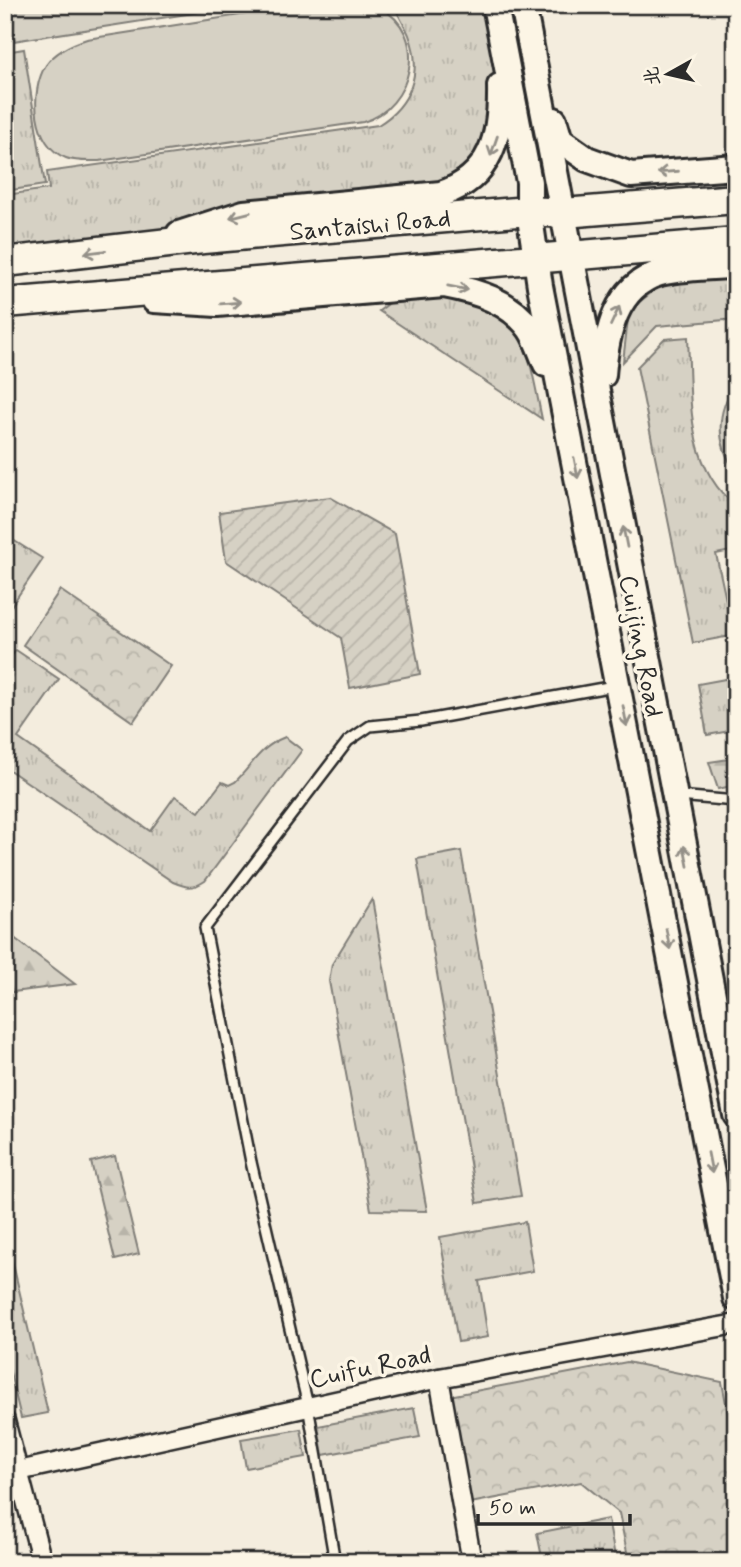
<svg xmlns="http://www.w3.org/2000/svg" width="741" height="1567" font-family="Mynerve,'LXGW WenKai TC',sans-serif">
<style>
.grass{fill:url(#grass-tufts);stroke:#807e78;stroke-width:2}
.forest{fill:url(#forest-firs);stroke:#807e78;stroke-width:2}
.park{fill:url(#park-crowns);stroke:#807e78;stroke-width:2}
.garden{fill:url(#garden-furrows);stroke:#807e78;stroke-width:2}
.pitch{fill:#d6d1c4;stroke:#807e78;stroke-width:2}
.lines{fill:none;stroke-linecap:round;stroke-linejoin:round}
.lane-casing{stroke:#2b2b2b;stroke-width:14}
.street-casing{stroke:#2b2b2b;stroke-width:23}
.secondary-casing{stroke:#2b2b2b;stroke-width:30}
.primary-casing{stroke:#2b2b2b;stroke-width:33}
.lane{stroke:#fcf5e5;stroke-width:9}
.street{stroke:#fcf5e5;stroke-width:18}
.secondary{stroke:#fcf5e5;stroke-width:24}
.primary{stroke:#fcf5e5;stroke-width:28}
.oneway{stroke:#949088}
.labels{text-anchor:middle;stroke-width:7;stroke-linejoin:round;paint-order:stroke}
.street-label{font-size:26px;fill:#2b2b2b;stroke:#fcf5e5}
</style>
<defs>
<pattern id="grass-tufts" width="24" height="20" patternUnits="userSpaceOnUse" patternTransform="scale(1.75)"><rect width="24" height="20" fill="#d6d1c4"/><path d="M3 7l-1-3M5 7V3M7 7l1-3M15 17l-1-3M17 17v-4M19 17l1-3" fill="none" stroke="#b8b4a9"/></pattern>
<pattern id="forest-firs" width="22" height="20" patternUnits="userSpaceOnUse" patternTransform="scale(1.75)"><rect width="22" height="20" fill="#d6d1c4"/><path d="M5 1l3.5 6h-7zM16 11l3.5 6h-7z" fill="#b8b4a9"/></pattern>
<pattern id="park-crowns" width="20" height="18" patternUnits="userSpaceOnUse" patternTransform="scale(1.75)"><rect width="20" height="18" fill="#d6d1c4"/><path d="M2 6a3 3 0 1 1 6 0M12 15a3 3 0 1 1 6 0" fill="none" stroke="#b8b4a9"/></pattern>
<pattern id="garden-furrows" width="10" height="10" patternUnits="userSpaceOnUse" patternTransform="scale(1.75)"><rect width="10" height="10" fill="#d6d1c4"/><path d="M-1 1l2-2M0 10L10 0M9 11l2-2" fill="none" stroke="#b8b4a9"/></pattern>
</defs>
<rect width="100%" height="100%" fill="#f4edde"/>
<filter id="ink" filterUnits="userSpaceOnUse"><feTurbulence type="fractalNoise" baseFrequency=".0143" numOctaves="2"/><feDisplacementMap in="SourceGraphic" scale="14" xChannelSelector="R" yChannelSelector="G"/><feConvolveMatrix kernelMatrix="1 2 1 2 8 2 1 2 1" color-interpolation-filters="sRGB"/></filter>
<g filter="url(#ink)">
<g class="grass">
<path d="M394,5H492L500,87L474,176L140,246L5,260V195L49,189L47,172L378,125C411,105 423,72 409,35C405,25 398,16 394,5Z"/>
<path d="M24,49L45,185L5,191V52Z"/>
<path d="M736,274V319L657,326L623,362L629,310L665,282Z"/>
<path d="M444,295C529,315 526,343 542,419L379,311L396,298Z"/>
<path d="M688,337C691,396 685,466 736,506V550L716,554L729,614L736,613V635L693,643L637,367L664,339Z"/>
<path d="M5,535L43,559L5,615Z"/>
<path d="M16,650L59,679L18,738L150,831L175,796L199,812L222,782L229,785L235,782C253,764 260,747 285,737L302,750L205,881C193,889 187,888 173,882L5,767V665Z"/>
<path d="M736,677V730L707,735L698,684Z"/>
<path d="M461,851L521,1196L477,1203L417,859Z"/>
<path d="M372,899L427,1211L371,1210L329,981L332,964Z"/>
<path d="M525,1222L533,1271L479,1281L488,1337L458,1342L440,1237Z"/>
<path d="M5,1230L48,1413L21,1418L5,1352Z"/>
<path d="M414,1408L420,1437L323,1455L318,1426Z"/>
<path d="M301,1429L306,1457L246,1468L241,1439Z"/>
<path d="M608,1519L616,1562H543L537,1533Z"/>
</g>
<g class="forest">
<path d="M736,758V785L718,789L709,762Z"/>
<path d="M5,931L75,984L5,993Z"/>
<path d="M115,1156L139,1254L115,1260L91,1162Z"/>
</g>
<g class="park">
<path d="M60,590L171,666L133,722L23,645Z"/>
<path d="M627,1362L722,1382L736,1456V1562H629L619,1513L581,1482L470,1503L449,1396Z"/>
</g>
<path class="garden" d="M330,497L395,534L420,674L350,688L341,638L226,561L219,512Z"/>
<g class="pitch">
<path d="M7,5H239V6L13,41Z"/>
<path d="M303,5C321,5 364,0 379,7C431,33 412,109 363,122L99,161C88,161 76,162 66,158C33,146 29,91 46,65C56,51 71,44 87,39Z"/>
<path d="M736,384V472C716,444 715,412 736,384Z"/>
</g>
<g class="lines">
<defs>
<g id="lane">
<path d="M678,796L736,801"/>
<path d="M335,1562L308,1406L251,1162L205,928L348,741L370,726L421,721L614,686"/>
</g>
<g id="street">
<path d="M439,1378L472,1562"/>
<path d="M5,1421L42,1562"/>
<path d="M5,1474L439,1378L736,1324"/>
</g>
<g id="secondary">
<path d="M495,5L529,182V211L540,286L736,1298"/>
<path d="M523,5L736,1115"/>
<path d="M554,120L560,140L587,159L631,175L736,167"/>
<path d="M179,234L244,213L441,194C492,177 501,135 500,86"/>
<path d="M154,300L217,304L444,285C476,291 510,301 530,329C537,339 541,353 546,364"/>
<path d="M603,375C606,335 615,286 660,273C684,267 711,268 736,265"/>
</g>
<g id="primary">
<path d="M5,262L203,239L481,215L529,211L564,213L736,199"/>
<path d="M5,303L736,242"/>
</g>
</defs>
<use href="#lane" class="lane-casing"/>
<use href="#street" class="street-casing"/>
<use href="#secondary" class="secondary-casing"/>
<use href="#primary" class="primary-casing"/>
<use href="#lane" class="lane"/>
<use href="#street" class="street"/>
<use href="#secondary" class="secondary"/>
<use href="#primary" class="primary"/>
</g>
<defs><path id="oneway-shaft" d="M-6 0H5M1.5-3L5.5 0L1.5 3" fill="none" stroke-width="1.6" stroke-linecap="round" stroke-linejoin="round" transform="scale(1.75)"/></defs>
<g class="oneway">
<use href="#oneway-shaft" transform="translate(494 146) rotate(109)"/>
<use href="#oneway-shaft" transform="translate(668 172) rotate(176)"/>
<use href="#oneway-shaft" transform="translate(240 215) rotate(166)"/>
<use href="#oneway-shaft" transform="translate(95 252) rotate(173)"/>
<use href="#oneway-shaft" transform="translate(458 288) rotate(11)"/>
<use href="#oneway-shaft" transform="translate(231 303) rotate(-5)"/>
<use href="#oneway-shaft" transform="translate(615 316) rotate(-65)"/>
<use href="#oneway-shaft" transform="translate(576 468) rotate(79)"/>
<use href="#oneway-shaft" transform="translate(625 537) rotate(-101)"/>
<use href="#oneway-shaft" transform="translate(625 716) rotate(79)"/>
<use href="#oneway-shaft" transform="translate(686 856) rotate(-101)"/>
<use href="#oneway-shaft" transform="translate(668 939) rotate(79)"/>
<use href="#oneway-shaft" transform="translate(710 1163) rotate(79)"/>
</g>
</g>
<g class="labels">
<g class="street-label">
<text transform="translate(370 224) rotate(-5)" y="9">Santaishi Road</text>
<text transform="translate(642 646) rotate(79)" y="9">Cuijing Road</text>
<text transform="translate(370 1366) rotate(-12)" y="9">Cuifu Road</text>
</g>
</g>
<rect width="741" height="1567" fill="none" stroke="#fcf5e5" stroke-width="28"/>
<rect x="14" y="14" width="713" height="1539" fill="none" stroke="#2b2b2b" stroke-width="2.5" filter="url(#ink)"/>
<g transform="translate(668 74) rotate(262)" stroke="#fcf5e5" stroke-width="5" paint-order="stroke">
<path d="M0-5L12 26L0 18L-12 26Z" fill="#2b2b2b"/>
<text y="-10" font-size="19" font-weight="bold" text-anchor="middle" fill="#2b2b2b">北</text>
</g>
<path d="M478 1514v10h152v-10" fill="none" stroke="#2b2b2b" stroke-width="3.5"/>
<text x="489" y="1514" font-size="21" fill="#2b2b2b" stroke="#fcf5e5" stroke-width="5" paint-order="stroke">50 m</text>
</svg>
